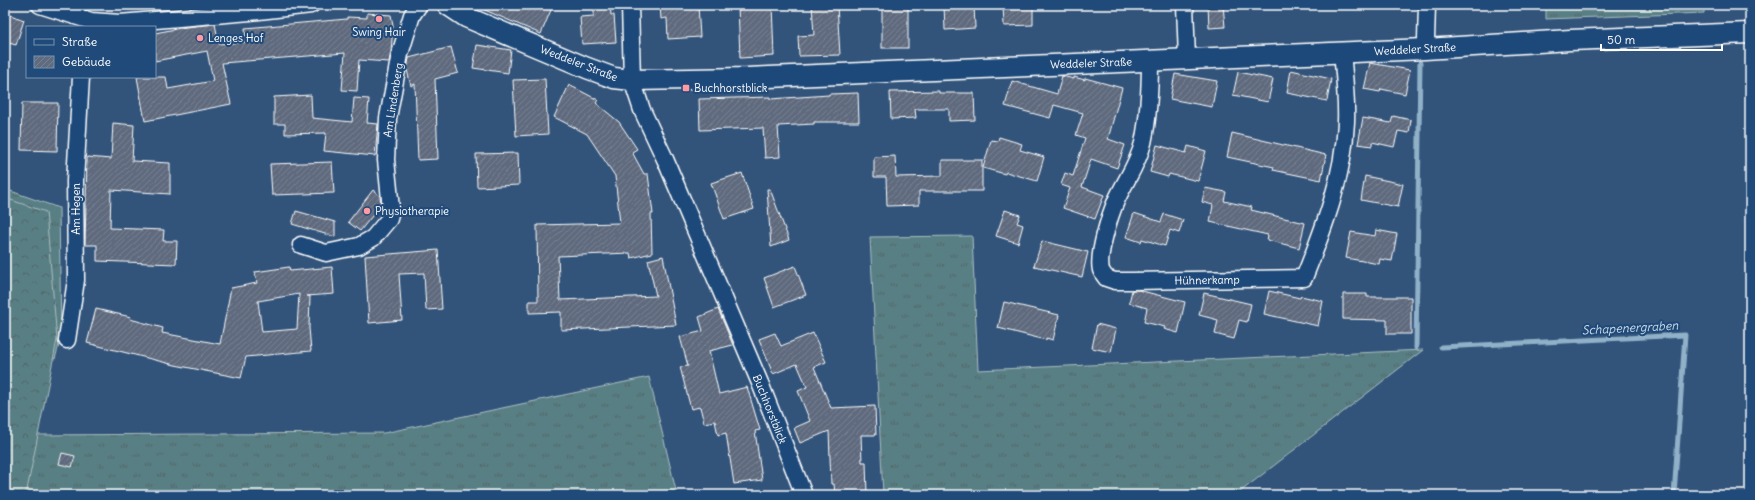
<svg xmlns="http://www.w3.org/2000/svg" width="1755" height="500" font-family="Delius,sans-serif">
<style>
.grass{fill:url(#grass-tufts);stroke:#acbfc2}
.forest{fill:url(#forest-crowns);stroke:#acbfc2}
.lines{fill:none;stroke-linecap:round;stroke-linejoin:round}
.stream{stroke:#91b1c8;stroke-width:5}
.building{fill:url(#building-hatch);stroke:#fff;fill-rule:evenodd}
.minor-casing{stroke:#fff;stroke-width:19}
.tertiary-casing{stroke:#fff;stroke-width:23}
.minor{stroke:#1f4a7a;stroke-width:16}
.tertiary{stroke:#1f4a7a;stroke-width:20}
.poi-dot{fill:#ff9aa2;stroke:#1f4a7a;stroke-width:1.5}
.labels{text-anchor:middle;stroke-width:4;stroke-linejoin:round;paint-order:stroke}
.poi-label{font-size:11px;fill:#fff;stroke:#1f4a7a;text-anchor:start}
.street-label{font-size:11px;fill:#fff;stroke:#1f4a7a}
.water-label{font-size:12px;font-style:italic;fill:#d1dee8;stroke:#1f4a7a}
</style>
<defs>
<pattern id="grass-tufts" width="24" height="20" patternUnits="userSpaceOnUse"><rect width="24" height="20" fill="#597f84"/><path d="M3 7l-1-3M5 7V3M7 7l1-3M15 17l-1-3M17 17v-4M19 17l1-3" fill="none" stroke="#526668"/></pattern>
<pattern id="forest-crowns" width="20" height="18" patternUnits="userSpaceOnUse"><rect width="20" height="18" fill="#597f84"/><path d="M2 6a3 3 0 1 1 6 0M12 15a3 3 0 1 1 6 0" fill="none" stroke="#526668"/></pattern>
<pattern id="building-hatch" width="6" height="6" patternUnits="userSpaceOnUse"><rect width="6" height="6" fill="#5f6b7e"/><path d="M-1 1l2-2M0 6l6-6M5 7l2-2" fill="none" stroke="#778191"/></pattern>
</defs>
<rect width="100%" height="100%" fill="#32547b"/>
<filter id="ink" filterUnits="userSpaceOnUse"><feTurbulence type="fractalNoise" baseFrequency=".025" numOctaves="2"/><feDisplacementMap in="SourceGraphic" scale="8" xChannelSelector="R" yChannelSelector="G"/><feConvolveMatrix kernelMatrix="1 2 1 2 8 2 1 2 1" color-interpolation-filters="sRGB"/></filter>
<g filter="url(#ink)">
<g class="grass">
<path d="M1546,5H1704V13L1546,19Z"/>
<path d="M5,189L59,208L61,337L55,359L5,351Z"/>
<path d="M972,236L978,370L1423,350L1236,495H883L870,237Z"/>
<path d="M649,377L677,495H21L36,435L384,433Z"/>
</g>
<path class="forest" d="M5,198L46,212L57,340L26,495H5Z"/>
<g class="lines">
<g class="stream">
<path d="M1441,347L1685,335L1674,495"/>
<path d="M1416,348L1420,63"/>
</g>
</g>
<g class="building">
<path d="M473,5H553L541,34Z"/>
<path d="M594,5H610L611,15H614L616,42L582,44L580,17L594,16Z"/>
<path d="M660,5H698L700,37L668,39L667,18L661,19Z"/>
<path d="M738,5H772L774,56L740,58Z"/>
<path d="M812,5H837L840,55L799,56L798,36L814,35Z"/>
<rect x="882" y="5" width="26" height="43"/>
<path d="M944,5H974L975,28L945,30Z"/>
<path d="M1003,5H1033V25L1004,26Z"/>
<path d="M1208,5H1223L1225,27L1209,28Z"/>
<path d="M5,13L24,20L16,45L5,42Z"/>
<path d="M367,13L391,15L393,26L391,52L389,62L359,60L357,91L342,90L345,53L222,63L231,104L145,121L137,77H166L168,89L213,81L207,51L155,61V33L186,27L215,24L219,44L246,42L245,28L347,19V17L367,18Z"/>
<path d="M477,45L511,50L508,73L473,68Z"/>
<path d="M451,47L458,73L435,79L438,159L418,160L415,84L411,86L407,70L409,58Z"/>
<path d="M1370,63L1410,70L1405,94L1381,89L1380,92L1364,89Z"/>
<path d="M1291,70L1331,79L1327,101L1287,93Z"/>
<path d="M1238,72L1273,79L1268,102L1233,95Z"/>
<path d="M1175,74L1217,81L1212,107L1170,99Z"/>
<path d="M1062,76L1074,79V77L1085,80V78L1122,88L1108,139L1125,145L1117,168L1091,159L1082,187L1104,195L1095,219L1063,208L1070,188L1061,185L1065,173L1073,176L1085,138L1076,135L1083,113L1054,105L1050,118L1005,106L1012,81L1057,94Z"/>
<path d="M545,79L548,134L516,136L513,80Z"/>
<path d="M569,85L598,100L596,103L619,122L637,149L632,152L644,174H648L653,214H651L652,253L631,258L630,253L558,256L560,300L656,296L648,260L663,256L676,325L561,330V312L529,313V301H538L537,225L620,223L615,176L587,134L554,117Z"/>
<path d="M939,91V93H974L975,120L949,121V109H915L916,118L891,119L890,92Z"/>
<path d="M858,93L859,122H814V124L778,126L780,157L765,158L763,128L700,130L699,99L770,97V99L829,95V94Z"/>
<path d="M311,95L312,118L352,122L354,98L369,99L367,123L378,124L375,156L324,151L326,133L285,134V124H274V97Z"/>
<path d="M22,103H58L57,151L21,150Z"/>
<path d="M1393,116L1411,120L1409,133L1398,131L1394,147L1372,142V146L1358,144L1363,118L1391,123Z"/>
<path d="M113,123L134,125L132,161L170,163V194L111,190L110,228L164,230L163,241H177L176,264L97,261V245H85L87,157L111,159Z"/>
<path d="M1232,133L1326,155L1321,180L1273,170L1274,167L1227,157Z"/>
<path d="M999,137L1022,144L1020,150L1044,157L1037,181L1006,172L1005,174L983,168L991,140L998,141Z"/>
<path d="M1157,145L1186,153L1188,146L1206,151L1198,181L1169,174L1168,177L1150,172Z"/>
<path d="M518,153L519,185L477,187L476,154Z"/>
<path d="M895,156L896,177L942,176V160H982V191H919V205L887,206L886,177H874V157Z"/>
<path d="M332,162L334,193L272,195L270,164Z"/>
<path d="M742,173L754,209L724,219L711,183Z"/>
<path d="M1365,176L1403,184L1398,207L1361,200Z"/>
<path d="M1205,188L1226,192L1224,201L1252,207L1251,210L1305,223L1299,248L1267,240L1268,235L1210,222L1213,205L1202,202Z"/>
<path d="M767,189H770L789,240L771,247Z"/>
<path d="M373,190L380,196L381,205L360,231L348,222Z"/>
<path d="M1005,210L1020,215L1017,223L1023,225L1018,243L996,236Z"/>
<path d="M296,211L335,222V237L292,224Z"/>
<path d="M1134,213L1161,222L1164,214L1183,220L1179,233L1170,230L1165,246L1142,239L1141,242L1126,237Z"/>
<path d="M1376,230L1397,234L1392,261L1380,259L1379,264L1346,258L1351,232L1375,236Z"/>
<path d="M1042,241L1088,252L1082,277L1034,266Z"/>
<path d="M438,250L442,309L426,310L424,273L399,274L402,320L369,323L365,256Z"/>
<path d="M795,266L806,295L774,307L764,278Z"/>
<path d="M289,267L290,271L332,267L334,294L307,296H310L309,328L311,351L246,357L241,378L175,365L87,343L96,309L131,317L130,319L163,328L162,333L220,344L231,288L257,283L255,272ZM299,294L297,329L262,332L258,301Z"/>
<path d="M1132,290H1138L1185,302L1178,333L1164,329L1165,327L1144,322L1147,308L1129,303Z"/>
<path d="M1269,291L1300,298L1301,296L1323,301L1318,326L1264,314Z"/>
<path d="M1204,293L1251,304L1247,322L1239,320L1234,339L1215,334L1218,320L1199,315Z"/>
<path d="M1343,294H1367V297H1411V334H1387V320L1343,319Z"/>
<path d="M1004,302L1059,315L1053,340L1046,338V340L998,328Z"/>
<path d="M718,309L733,345L709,351L719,394L747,387L760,430L755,431L762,480L734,484L726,433L718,435L715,421L704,423L700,407L691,409L680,367L688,366L680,337L703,331L699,317Z"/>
<path d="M1097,324L1116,329L1111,352L1092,348Z"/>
<path d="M775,333L781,346L813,333L826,362L814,367L831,408L875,406L876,435H861L862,462H866L867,495H835L834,484H831L829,431L800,443L794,428L810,421L798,391L807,387L797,364L773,374L759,339Z"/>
<path d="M62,453L75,456L72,467L59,464Z"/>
</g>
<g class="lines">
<defs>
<g id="minor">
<path d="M40,5L91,21L120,23L250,12L311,5"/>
<path d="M630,5L632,80L642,110L665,159L760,383L804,495"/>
<path d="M1185,5L1187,59"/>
<path d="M1425,49L1426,40L1427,5"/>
<path d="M1150,60C1150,88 1149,116 1143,143C1138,164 1125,181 1116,201C1110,215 1097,255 1101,270C1102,273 1105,276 1106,278L1115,281H1132L1304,278C1324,228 1344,176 1346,122C1347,98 1344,75 1342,52"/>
<path d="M301,245L326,253L359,246L373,238L389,219L391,209L386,160L388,118L400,54L412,15L419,5"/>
<path d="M67,340L76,280L75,181L81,77"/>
</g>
<path id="tertiary" d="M448,5L466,17L587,68L614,78L632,80L747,78L1425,49L1570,40L1750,33"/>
</defs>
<use href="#minor" class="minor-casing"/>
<use href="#tertiary" class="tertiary-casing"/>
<use href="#minor" class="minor"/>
<use href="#tertiary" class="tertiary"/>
</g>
</g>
<g class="poi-dot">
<circle cx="379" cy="19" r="4"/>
<circle cx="200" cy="38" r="4"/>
<rect x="682" y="84" width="8" height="8" rx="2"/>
<circle cx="367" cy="211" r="4"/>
</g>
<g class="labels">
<g class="poi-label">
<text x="379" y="36" text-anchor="middle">Swing Hair</text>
<text x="208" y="42">Lenges Hof</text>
<text x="694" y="92">Buchhorstblick</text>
<text x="375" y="215">Physiotherapie</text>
</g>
<g class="street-label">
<text transform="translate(1415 49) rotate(-3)" y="4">Weddeler Straße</text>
<text transform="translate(579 63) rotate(21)" y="4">Weddeler Straße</text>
<text transform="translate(1091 63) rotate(-2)" y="4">Weddeler Straße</text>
<text transform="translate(393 100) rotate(-81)" y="4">Am Lindenberg</text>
<text transform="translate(76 209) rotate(-90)" y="4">Am Hegen</text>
<text transform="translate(1207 280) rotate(-1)" y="4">Hühnerkamp</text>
<text transform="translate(770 409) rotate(68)" y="4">Buchhorstblick</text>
</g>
<g class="water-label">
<text transform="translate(1630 328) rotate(-3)" y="4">Schapenergraben</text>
</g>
</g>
<rect width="1755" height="500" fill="none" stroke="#1f4a7a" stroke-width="20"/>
<rect x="10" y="10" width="1735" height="480" fill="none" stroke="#fff" stroke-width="1.5" filter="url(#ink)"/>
<rect x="26" y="26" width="130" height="52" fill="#1f4a7a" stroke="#7992af"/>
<rect x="34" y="39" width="20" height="6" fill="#1f4a7a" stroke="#7992af"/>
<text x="62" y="46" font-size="12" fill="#ffffff">Straße</text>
<rect x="34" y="56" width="20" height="12" fill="url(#building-hatch)" stroke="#7992af"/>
<text x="62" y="66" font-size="12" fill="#ffffff">Gebäude</text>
<path d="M1601 44v6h121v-6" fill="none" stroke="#ffffff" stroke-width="2"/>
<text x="1607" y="44" font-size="12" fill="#ffffff" stroke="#1f4a7a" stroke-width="3" paint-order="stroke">50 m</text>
</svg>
